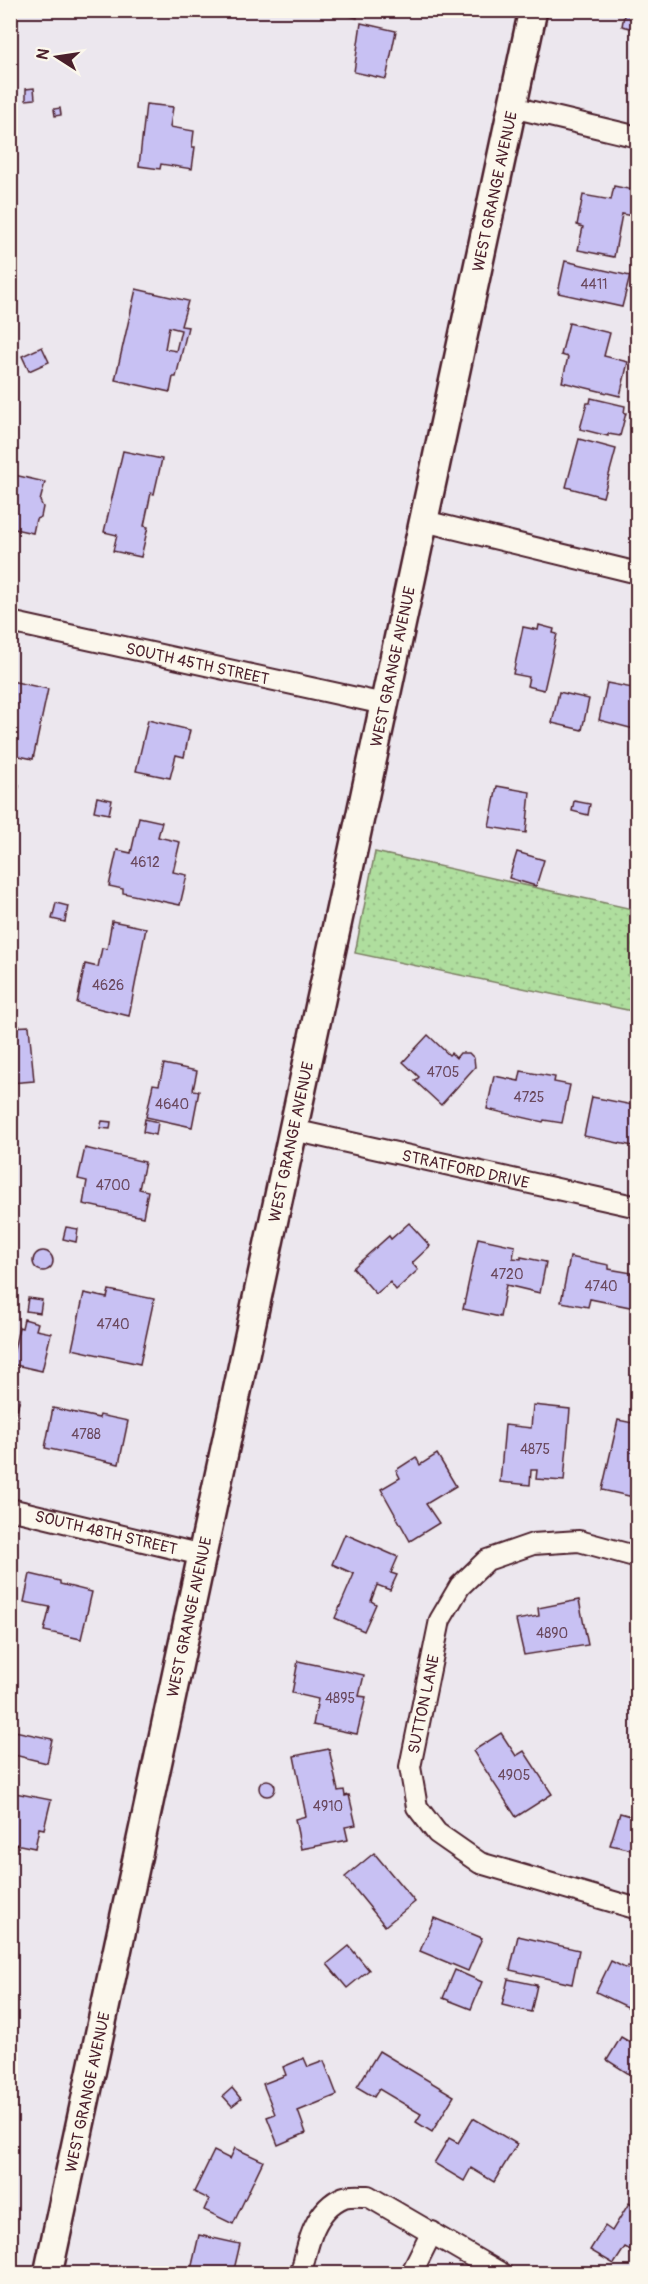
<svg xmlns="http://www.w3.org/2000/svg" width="648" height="2284" font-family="Pangolin,sans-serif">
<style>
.park{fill:url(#park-dots);stroke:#7c7e64;stroke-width:1.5}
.building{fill:#c8c1f3;stroke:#4a1f2b;stroke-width:1.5;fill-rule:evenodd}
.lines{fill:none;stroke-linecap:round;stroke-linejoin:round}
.street-casing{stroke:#4a1f2b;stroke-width:24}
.secondary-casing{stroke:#4a1f2b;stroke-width:32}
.street{stroke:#fbf7ec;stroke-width:20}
.secondary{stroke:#fbf7ec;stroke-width:27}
.labels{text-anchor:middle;stroke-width:6;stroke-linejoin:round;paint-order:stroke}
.number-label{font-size:14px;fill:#6a485d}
.street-label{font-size:16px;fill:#4a1f2b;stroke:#fbf7ec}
</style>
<defs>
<pattern id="park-dots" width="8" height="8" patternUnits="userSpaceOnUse" patternTransform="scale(1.5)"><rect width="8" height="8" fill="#afde9e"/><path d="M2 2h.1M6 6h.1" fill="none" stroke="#98be88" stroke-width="1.8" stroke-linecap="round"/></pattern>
</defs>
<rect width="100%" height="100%" fill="#ece7ee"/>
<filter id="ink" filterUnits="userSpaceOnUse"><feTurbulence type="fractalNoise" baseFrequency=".0167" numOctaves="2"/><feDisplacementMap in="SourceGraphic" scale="12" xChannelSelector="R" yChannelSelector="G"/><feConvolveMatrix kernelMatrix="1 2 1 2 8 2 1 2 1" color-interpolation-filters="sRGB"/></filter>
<g filter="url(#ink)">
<path class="park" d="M375,852L637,910V1012L355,953Z"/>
<g class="building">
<path d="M330,10H358L357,18Z"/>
<path d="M625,10H638V30L622,26Z"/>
<path d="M361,23L396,31L386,79L354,72Z"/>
<path d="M34,88L35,99L26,100V89Z"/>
<path d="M146,104L173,107L170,127L194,131L192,147H195L192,169L161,164L160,169L139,166Z"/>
<path d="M60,108L61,115L55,116L54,109Z"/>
<path d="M614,186L638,191V217L622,214L614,257L578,250L583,227L577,225L583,195L611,200Z"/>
<path d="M565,261L630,276L622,307L558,293Z"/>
<path d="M136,289L188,301L181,326L188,327L176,377H173L170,392L115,380ZM169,327L181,330L176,351L165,349Z"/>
<path d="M569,323L610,333L604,356L628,362L620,396L562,382L568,357L561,355Z"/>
<path d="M42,347L49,362L29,371L22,356Z"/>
<path d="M591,398L625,406L624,413H626L620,436L608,434V436L580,429L587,403H590Z"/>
<path d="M633,412L638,413V427L630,425Z"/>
<path d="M579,439L616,449L603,497L566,487Z"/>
<path d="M123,451L162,459L154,494L151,493L144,526L148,527L141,557L113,551L117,535L104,532Z"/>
<path d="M10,474L45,482L40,501L43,507L41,517L36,519L33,533L10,528Z"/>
<path d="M539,625L554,629L553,633L557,634L544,690L527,686L529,677L513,674L523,627L538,630Z"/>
<path d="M11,681L48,689L33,759L10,754Z"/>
<path d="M607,683L638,689V730L599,720Z"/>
<path d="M559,692L589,699L582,730L552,723Z"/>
<path d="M148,720L190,730L184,757L176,755L170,778L136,771Z"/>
<path d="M10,785L19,786L10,824Z"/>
<path d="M497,786L530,792L526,833L489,827Z"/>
<path d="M97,797L112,800L109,814L94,811Z"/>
<path d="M574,801L590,804L588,815L572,811Z"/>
<path d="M139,817L162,822L158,837L180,842L173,872L187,875L180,905L123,893V889L109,886L117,850L131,853Z"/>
<path d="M517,852L544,860L536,886L509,878Z"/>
<path d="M56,903L68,906L65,922L52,919Z"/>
<path d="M112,921L146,928L129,1016L77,1003L85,964L98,967L102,948L107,949Z"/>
<path d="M29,1026L34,1081L10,1083V1027Z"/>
<path d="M428,1035L449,1055L451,1053L456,1058L460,1053H469L474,1058L475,1067L441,1105L415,1081L419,1077L403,1062Z"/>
<path d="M164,1064L197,1071L193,1090L199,1091L192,1127L146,1117L153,1084L159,1085Z"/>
<path d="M521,1071L555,1077L554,1082L570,1085L562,1123L544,1120L543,1122L487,1109L494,1076L519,1081Z"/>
<path d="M592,1097L638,1106V1147L584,1136Z"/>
<path d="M145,1119L158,1122L156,1135L143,1132Z"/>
<path d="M102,1121L111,1122L110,1129L100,1128Z"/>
<path d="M85,1148L145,1162L139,1189L148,1191L143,1217L83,1204L87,1181L78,1179Z"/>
<path d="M409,1223L430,1246L412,1263L418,1270L396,1290L390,1282L376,1294L353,1268L389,1236L391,1239Z"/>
<path d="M66,1227L78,1229L76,1242L63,1239Z"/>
<path d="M478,1238L515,1246L513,1258L521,1259V1257L546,1262L540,1293L506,1285L500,1317L463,1309Z"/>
<circle cx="43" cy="1261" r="10"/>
<path d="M570,1257L609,1265V1269L638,1274L635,1308L590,1299L588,1307L561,1302Z"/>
<path d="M109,1290L154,1299L140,1364L72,1349L84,1293L107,1298Z"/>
<path d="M28,1298L42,1300L40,1313L26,1311Z"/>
<path d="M24,1319L38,1323L36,1330L51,1333L42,1371L11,1364L19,1327L22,1328Z"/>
<path d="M10,1396L20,1398L11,1435H10Z"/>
<path d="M533,1405L570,1409L564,1481L536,1479L537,1470H531L530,1485L500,1482L505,1425L531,1428Z"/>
<path d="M53,1408L99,1418L100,1415L128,1421L119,1464L45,1448Z"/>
<path d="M618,1420L638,1424V1498L602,1490Z"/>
<path d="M437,1454L456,1486L426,1504L439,1523L410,1541L381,1489L400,1478L396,1470L416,1457L420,1465Z"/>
<path d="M345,1534L398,1557L391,1573L397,1575L390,1590L377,1585L371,1601L376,1604L364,1631L335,1618L354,1574L332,1564Z"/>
<path d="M30,1574L60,1581V1584L92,1592L81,1639L44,1631L50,1607L24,1602Z"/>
<path d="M579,1600L588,1645L524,1655L516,1620L539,1616L538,1608Z"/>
<path d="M298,1661L364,1675L359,1696L366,1697L357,1734L313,1725L318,1699L292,1693Z"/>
<path d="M10,1730L52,1739L47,1763L10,1754Z"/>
<path d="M501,1733L516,1756L524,1751L552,1794L516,1817L473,1751Z"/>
<path d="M329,1749L338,1791L344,1790L345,1796L349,1795L356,1825L345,1827L348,1840L301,1849L295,1819L306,1816L294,1756Z"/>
<circle cx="267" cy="1788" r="8"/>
<path d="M10,1792L51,1800L44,1829L39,1828L35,1848L10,1843Z"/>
<path d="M620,1813L638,1818V1851L610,1845Z"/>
<path d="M374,1853L415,1902L385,1926L345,1877Z"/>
<path d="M434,1918L482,1938L468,1971L420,1951Z"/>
<path d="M518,1936L579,1950L572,1984L510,1970Z"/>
<path d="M349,1946L369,1970L347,1988L327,1964Z"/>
<path d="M611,1961L627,1969L628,1966L638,1970V2012L596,1992Z"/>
<path d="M455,1970L482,1982L471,2009L443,1998Z"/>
<path d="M508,1979L537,1985L531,2012L502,2005Z"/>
<path d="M621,2037L638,2047V2059L629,2074L607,2060Z"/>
<path d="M379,2051L454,2096L432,2132L416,2122L421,2114L379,2089L374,2097L357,2087Z"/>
<path d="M304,2058L308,2067L324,2061L337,2095L298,2111L306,2133L278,2145L267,2117L275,2114L263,2084L286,2075L283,2067Z"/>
<path d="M232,2088L241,2099L232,2106L223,2096Z"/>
<path d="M473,2118L517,2144L494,2182L471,2168L464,2181L434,2163L449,2138L458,2143Z"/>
<path d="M235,2148L263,2161L233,2224L204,2210L209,2199L194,2192L214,2151L230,2159Z"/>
<path d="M629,2203L638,2209V2254L625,2247L614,2264L590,2250L605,2226L612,2231Z"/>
<path d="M199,2235L240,2244L233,2274H190Z"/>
</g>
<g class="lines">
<defs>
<g id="street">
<path d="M512,107L638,137"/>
<path d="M424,521L638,573"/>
<path id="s1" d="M10,622L384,704"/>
<path id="s2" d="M293,1130L638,1207"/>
<path id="s3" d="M10,1509L202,1555"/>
<path d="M638,1557L579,1541L533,1544L487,1560L460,1586L440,1620L410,1767L417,1807L437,1833L480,1863L638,1909"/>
<path d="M301,2274C307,2246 314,2209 344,2197C351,2195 361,2196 368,2196L502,2274"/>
<path d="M411,2274L432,2232"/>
</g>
<g id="secondary">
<path id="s4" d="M48,2274L533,10"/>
</g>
</defs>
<use href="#street" class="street-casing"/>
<use href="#secondary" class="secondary-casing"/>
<use href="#street" class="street"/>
<use href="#secondary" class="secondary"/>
</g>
</g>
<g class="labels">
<g class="number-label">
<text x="594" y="289">4411</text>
<text x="145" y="867">4612</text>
<text x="108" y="990">4626</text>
<text x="443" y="1077">4705</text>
<text x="529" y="1102">4725</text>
<text x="172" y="1109">4640</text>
<text x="113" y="1190">4700</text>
<text x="507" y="1279">4720</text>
<text x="601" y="1291">4740</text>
<text x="113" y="1329">4740</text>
<text x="86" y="1439">4788</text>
<text x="535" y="1454">4875</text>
<text x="552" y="1638">4890</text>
<text x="340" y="1703">4895</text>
<text x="514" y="1780">4905</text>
<text x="328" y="1811">4910</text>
</g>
<g class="street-label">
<text dy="6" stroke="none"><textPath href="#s4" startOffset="2130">WEST GRANGE AVENUE</textPath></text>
<text dy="6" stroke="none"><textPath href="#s1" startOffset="192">SOUTH 45TH STREET</textPath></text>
<text dy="6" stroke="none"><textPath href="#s4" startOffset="1644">WEST GRANGE AVENUE</textPath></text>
<text dy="6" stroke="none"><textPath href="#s4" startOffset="1158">WEST GRANGE AVENUE</textPath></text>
<text dy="6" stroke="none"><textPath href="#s2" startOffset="177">STRATFORD DRIVE</textPath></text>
<text dy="6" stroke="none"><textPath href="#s3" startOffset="99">SOUTH 48TH STREET</textPath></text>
<text dy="6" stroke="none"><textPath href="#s4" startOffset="672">WEST GRANGE AVENUE</textPath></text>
<text transform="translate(423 1704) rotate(-78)" y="6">SUTTON LANE</text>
<text dy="6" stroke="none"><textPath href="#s4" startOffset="186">WEST GRANGE AVENUE</textPath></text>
</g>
</g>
<rect width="648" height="2284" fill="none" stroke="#fbf7ec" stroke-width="36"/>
<rect x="18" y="18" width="612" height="2248" fill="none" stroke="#4a1f2b" stroke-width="2" filter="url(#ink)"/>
<g transform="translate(57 57) rotate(282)" stroke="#fbf7ec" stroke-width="4.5" paint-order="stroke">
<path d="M0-4.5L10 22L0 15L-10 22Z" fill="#4a1f2b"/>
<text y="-9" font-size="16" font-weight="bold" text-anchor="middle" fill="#4a1f2b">N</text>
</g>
</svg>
